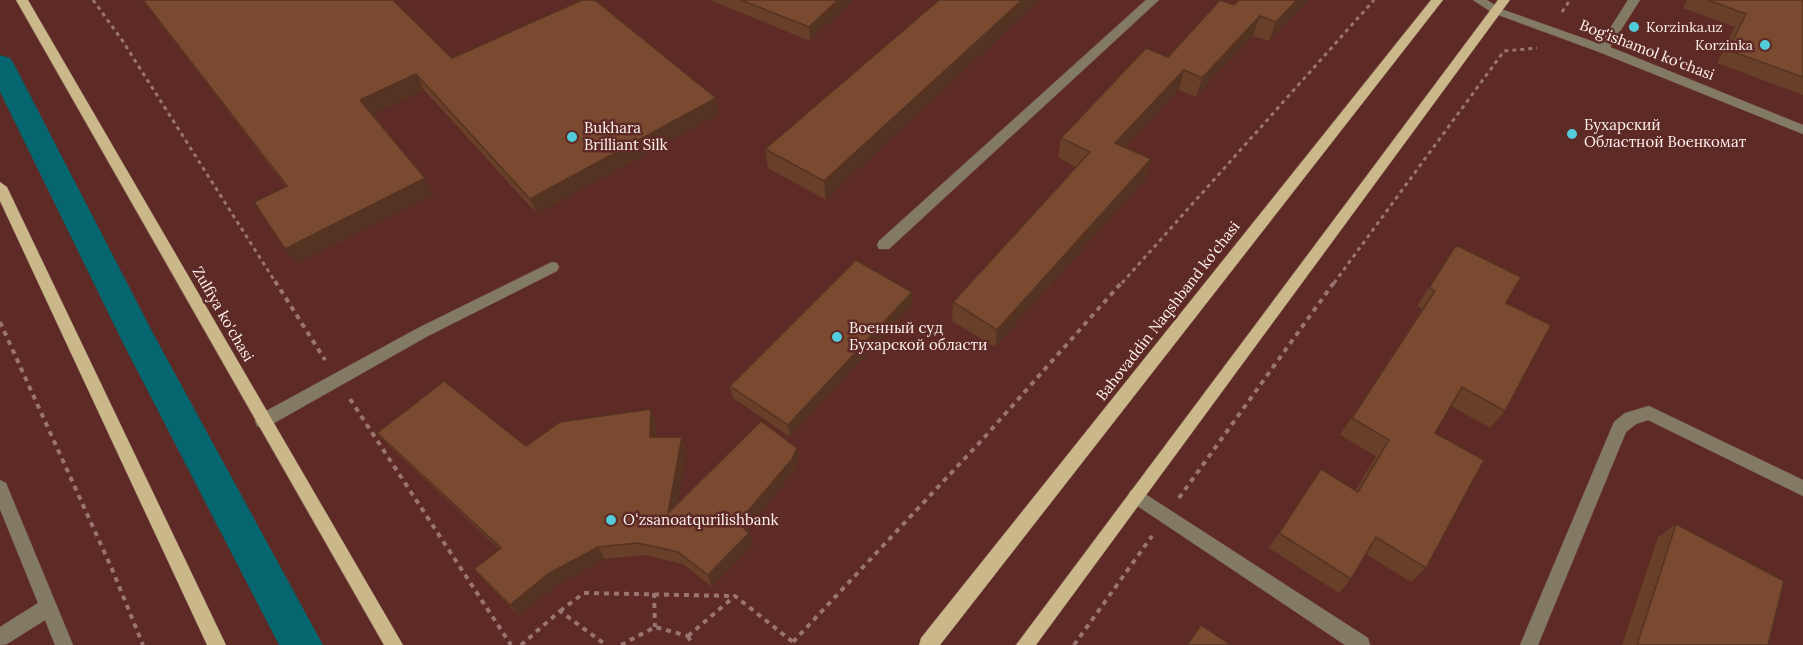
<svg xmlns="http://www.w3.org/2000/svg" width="1803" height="645" font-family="Lora,serif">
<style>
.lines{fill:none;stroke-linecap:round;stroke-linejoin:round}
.canal{fill:#056670;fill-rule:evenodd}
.minor-casing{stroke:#774a45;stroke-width:1}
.major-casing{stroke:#774a45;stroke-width:1}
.path-far1{stroke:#997470;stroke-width:3;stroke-dasharray:4 4;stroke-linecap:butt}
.path{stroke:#997470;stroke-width:4;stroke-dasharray:5 5;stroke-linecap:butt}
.minor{fill:#837a64;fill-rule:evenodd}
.major{fill:#cab78a;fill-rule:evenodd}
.wall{fill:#683f29}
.shaded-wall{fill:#532}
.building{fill:#794930;stroke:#532;stroke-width:1.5}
.poi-dot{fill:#53cbda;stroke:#5d2a25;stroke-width:2}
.labels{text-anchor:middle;stroke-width:5;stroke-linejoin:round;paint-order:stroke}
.far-poi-label{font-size:14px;fill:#fff1ef;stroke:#5d2a25;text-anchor:start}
.street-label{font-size:15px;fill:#fff1ef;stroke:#5d2a25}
.poi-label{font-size:15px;fill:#fff1ef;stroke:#5d2a25;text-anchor:start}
</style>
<rect width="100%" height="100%" fill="#5d2a25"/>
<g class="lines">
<path class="canal" d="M0,55L10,58L14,64L154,335L323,645H279L124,345L0,92Z"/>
<defs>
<g id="minor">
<path d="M1146,0H1159L889,249H879L877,245L879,241Z"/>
<path d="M1473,0H1487L1501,9L1600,44L1628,0H1640L1610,47L1803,125V134L1599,52L1493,13Z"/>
<path d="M552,262L557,263L559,267L557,271L428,336L269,426L263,428L257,426L255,421L257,416L418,328Z"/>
<path d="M1649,406L1803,480V496L1648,420L1636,424L1626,432L1538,645H1520L1614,422L1625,413Z"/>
<path d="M0,480L6,483L8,488L73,645H55L45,620L7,644L0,645V627L38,603L0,509Z"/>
<path d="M1136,488L1368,638L1370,645H1345L1130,501L1128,496L1130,491Z"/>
</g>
<g id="major">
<path d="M16,0H28L403,645H384Z"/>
<path d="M1431,0H1443L940,645H919L921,638Z"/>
<path d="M1498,0H1510L1036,645H1016Z"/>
<path d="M0,182L7,187L226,645H207L0,201Z"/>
</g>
</defs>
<use href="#minor" class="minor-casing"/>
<use href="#major" class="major-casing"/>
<g class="path-far1">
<path d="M93,0L122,40L276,283"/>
<path d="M1562,12L1570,0"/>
<path d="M1122,283L1374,0"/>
<path d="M1334,283L1504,51L1537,48"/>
</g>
<g class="path">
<path d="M275,281L325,360"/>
<path d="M0,322L112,569L143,645"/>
<path d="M350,399L511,645"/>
<path d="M1179,498L1335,281"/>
<path d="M654,593L655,627"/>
<path d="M560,611L584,593L735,596"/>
<path d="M688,636L735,596L793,642L791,645"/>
<path d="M688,636L692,645"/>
<path d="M793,642L982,440L1123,281"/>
<path d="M521,645L560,611L606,645"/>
<path d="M621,645L655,627L688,636"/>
<path d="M1074,645L1152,536"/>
</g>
<use href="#minor" class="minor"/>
<use href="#major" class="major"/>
</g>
<g class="wall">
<path d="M142,0H393L452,58L716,98L719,114L537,214L424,90L373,114L425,178L434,194L297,264L286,187Z"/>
<path d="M710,0H853L810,41Z"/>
<path d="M939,0L826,200L768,168L765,149Z"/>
<path d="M1239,0H1309L1269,41L1253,36L1196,97L1179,90L1125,147L1151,159L1146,179L995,347L952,321L953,302L1076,167L1058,157L1061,138L1168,57L1234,5Z"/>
<path d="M1687,0H1803V95L1717,63L1735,27L1683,8Z"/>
<path d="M1456,245L1506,303L1505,411L1490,428L1451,406L1435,433L1426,568L1411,582L1366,554L1351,579L1339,593L1269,548L1321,469L1355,491L1376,456L1340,435L1422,309L1417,306Z"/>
<path d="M912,305L790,437L733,398L730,386Z"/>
<path d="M651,409L656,423V437L687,451L677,504L799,461L794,472L746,530L753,545L712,587L683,564L644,555L605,559L556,586L519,616L485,581L474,569L499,549L389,446L377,433L526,446Z"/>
<path d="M1676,524L1768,645H1622L1658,537Z"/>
</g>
<g class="shaded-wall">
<path d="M838,0H853L810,41L809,27Z"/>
<path d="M1022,0H1040L826,200L824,181Z"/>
<path d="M1297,0H1309L1269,41L1276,22Z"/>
<path d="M1260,16L1253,36L1196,97L1202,78Z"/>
<path d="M1184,70L1179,90L1111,162L1115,143Z"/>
<path d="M416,74L424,90L370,116L360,100Z"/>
<path d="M716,98L719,114L537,214L530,199Z"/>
<path d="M1151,159L1146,179L995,347L997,330Z"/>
<path d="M425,178L434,194L297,264L285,249Z"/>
<path d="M912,292V305L790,437L788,425Z"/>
<path d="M651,409L656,423V451L650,437Z"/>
<path d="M682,437L687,451L674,526L668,513Z"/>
<path d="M797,448L799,461L794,472L742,536L738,523Z"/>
<path d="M749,533L753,545L712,587L708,575Z"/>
<path d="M598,547L605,559L556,586L519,616L510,605L548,574Z"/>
</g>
<g class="building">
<path d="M143,0H393L452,58L582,0H595L716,98L530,199L416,74L360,100L425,178L285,249L254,202L287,186Z"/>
<path d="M741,0H838L809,27Z"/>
<path d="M939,0H1022L824,181L765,149Z"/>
<path d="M1220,0L1234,5L1239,0H1297L1276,22L1260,16L1202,78L1184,70L1115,143L1151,159L997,330L953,302L1090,152L1061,138L1146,48L1168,57Z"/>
<path d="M1708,0H1803V77L1728,50L1746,14Z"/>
<path d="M1456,245L1521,277L1506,303L1551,325L1505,411L1462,387L1435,433L1484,460L1426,568L1376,537L1351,579L1279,533L1321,469L1358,492L1389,440L1352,418L1435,291L1429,288Z"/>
<path d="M856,260L912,292L788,425L730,386Z"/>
<path d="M444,381L526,446L560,422L651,409L650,437H682L668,513L761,421L797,448L792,459L738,523L749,533L708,575L678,552L638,543L598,547L548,574L510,605L474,569L501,548L377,433Z"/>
<path d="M1676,524L1784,581L1768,645H1637Z"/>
<path d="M1201,625L1231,645H1187Z"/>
</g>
<g class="poi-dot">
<circle cx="1634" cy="27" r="6"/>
<circle cx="1765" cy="45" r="6"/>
<circle cx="1572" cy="134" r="6"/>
<circle cx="572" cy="137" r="6"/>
<circle cx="837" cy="337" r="6"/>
<circle cx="611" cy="520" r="6"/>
</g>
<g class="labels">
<g class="far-poi-label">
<text x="1646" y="32">Korzinka.uz</text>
<text x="1753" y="50" text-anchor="end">Korzinka</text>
</g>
<g class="street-label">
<text transform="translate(1647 50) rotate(21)" y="5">Bog'ishamol ko'chasi</text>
<text transform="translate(1168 311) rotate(-52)" y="5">Bahovaddin Naqshband ko'chasi</text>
<text transform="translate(223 314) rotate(60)" y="5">Zulfiya ko'chasi</text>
</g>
<g class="poi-label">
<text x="1584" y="130">Бухарский<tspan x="1584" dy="17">Областной Военкомат</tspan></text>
<text x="584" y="133">Bukhara<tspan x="584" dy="17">Brilliant Silk</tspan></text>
<text x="849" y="333">Военный суд<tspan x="849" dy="17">Бухарской области</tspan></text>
<text x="623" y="525">Oʻzsanoatqurilishbank</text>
</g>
</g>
</svg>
